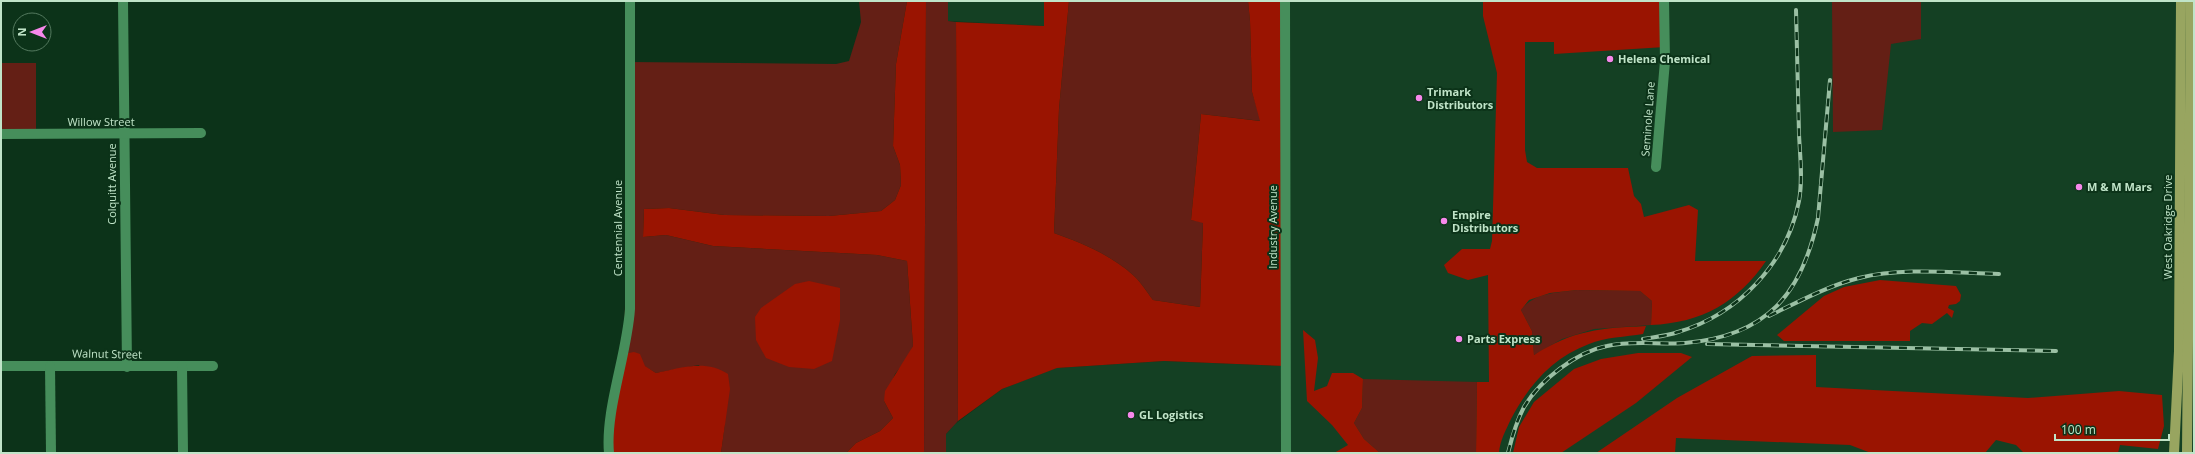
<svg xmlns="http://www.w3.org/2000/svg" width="2195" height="454" font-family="'Open Sans',sans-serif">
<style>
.built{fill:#144023}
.green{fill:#641f15}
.forest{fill:#9a1401}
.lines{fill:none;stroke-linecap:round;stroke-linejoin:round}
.minor{stroke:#468e5b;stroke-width:10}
.major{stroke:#98a560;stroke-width:10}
.rail-casing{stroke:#9bc0a4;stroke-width:4}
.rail{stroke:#0c3319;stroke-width:2.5;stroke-dasharray:8;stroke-linecap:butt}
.poi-dot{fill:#f788eb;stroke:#0c3319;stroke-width:1.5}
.labels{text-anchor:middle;stroke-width:4;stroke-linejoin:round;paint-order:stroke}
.poi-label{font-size:11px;font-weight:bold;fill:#c0e4c8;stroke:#0c3319;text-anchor:start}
.street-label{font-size:11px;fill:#c0e4c8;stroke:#0c3319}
</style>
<rect width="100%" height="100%" fill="#0c3319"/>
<g class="built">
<path d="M948,1H1044V26L948,21Z"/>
<path d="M1285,1H2194V453H946V434L955,424L1002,389L1056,368L1164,361L1285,366Z"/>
</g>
<g class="green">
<path d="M859,1H907L896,64L893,146L900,165L901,185L895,200L881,211L829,216L724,215L669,208L644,209L643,237L666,235L713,246L877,255L907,261L913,346L906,360L895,374L884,401L893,418L880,431L856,443L846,453H721L725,423L699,365L656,373L624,354L630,62L836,64L849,61L861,22Z"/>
<path d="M926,1H948V21L956,22L958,421L946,434V453H924Z"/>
<path d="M1069,1H1248L1250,21L1252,92L1261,121L1201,114L1191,220L1203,222L1200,307L1153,300C1147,292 1141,282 1133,275C1111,255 1082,243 1054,233L1059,109Z"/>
<path d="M1832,1H1921V39L1891,44L1882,130L1833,132Z"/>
<rect x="1" y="63" width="35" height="70"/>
<path d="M1577,290L1640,291L1652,301L1651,325L1594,329L1562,339L1534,355L1532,331L1521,310C1535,292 1556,293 1577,290Z"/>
<path d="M1363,379L1477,382L1476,453H1380L1364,439L1354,423L1362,408Z"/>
</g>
<g class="forest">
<path d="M907,1H926L924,453H846L856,443L880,431L893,418L884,401L885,391L913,346L907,261L877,255L713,246L666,235L643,237L644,209L669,208L724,215L829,216L881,211L895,200L901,185L900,165L893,146L896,64Z"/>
<path d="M1044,1H1069L1059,109L1054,233C1082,243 1111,255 1133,275C1141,282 1147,292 1153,300L1200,307L1203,223L1191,220L1201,114L1260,121L1252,92L1250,21L1248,1H1285V366L1164,361L1057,368L1002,389L958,421L956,22L1044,26Z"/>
<path d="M1483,1H1664L1665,47L1554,54V42H1525V150L1527,162L1537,168H1628L1634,196L1641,204L1644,217L1689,205L1698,210L1695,261H1766C1738,302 1702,323 1651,325L1652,301L1640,291L1577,290L1550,293L1529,300L1521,310L1532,331L1534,355C1573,330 1601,328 1646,326L1643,334C1626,337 1605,337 1589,344C1552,358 1529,385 1511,419C1506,430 1500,440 1499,453H1476L1477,382H1489L1488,275L1468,280L1448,273L1444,265L1462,249H1490L1492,241L1497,73L1483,16Z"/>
<path d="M1880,280L1956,286L1961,295L1960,301L1956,304L1949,305L1948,308L1954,311L1952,318L1947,313L1932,324L1922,323L1910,331V341H1784L1777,335L1824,296L1844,287Z"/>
<path d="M809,281L840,288V320L832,361L814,369L789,367L766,358L756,340L755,317L761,308L795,284Z"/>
<path d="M1303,330L1315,340L1318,358L1314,391L1327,386L1332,373H1353L1363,379L1362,408L1354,423L1364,439L1380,453H1334L1348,445L1332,425L1307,401Z"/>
<path d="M634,352L640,354L645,366L656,373C680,368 706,359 728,374L730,389L721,453H609L624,354Z"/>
<path d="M1638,353H1681L1692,357L1636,403L1561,453H1513L1519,427L1534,402L1574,369L1601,359Z"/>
<path d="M1816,355V387L2028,398L2119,391L2162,395L2164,426L2158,449L2120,445L2118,453H2024L2016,445L1996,440L1985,453H1871L1850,445L1676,438L1675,453H1596L1677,398L1752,356Z"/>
</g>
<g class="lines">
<g class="minor">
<path d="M123,1L127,367"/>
<path d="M1285,1L1286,453"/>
<path d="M1,134L201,133"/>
<path d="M1656,167L1665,61L1664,1"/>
<path d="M1,366H213"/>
<path d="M50,366L51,453"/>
<path d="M182,366L183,453"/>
<path d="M609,453C605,410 627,355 630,309V1"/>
</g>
<g class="major">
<path d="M2174,453L2179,351L2181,1"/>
<path d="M2187,453L2191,1"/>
</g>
<defs>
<g id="rail">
<path d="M1769,316C1798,302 1827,286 1859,278C1902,267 1955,273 1999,274"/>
<path d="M1643,339C1654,337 1667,336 1678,332C1739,314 1787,263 1799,201C1803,179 1800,156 1799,134C1798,93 1797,51 1796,10"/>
<path d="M1707,344L2056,351"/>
<path d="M1508,453C1512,437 1516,422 1524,407C1540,380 1576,352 1607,346C1632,340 1660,345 1685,343C1767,336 1802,294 1818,218L1830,80"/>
</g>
</defs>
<use href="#rail" class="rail-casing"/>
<use href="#rail" class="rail"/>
</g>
<g class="poi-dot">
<circle cx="1610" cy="59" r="4"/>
<circle cx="1419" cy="98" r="4"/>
<circle cx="2079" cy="187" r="4"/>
<circle cx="1444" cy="221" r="4"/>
<circle cx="1459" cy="339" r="4"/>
<circle cx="1131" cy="415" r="4"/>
</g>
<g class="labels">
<g class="poi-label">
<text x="1618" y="63">Helena Chemical</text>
<text x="1427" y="96">Trimark<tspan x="1427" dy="13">Distributors</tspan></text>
<text x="2087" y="191">M &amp; M Mars</text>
<text x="1452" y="219">Empire<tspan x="1452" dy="13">Distributors</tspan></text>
<text x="1467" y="343">Parts Express</text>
<text x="1139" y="419">GL Logistics</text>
</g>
<g class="street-label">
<text transform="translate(1648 119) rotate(-86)" y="4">Seminole Lane</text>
<text x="101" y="126">Willow Street</text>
<text transform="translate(112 184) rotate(-90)" y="4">Colquitt Avenue</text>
<text transform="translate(1273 227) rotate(-90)" y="4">Industry Avenue</text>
<text transform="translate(2168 227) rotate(-90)" y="4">West Oakridge Drive</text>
<text transform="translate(618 228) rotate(-90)" y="4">Centennial Avenue</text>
<text transform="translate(107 354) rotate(1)" y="4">Walnut Street</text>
</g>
</g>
<rect width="2195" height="454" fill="none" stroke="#c0e4c8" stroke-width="4"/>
<g transform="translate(32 32) rotate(270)"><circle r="19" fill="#0c3319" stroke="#547a5f"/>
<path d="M0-3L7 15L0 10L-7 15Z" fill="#f788eb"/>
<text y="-6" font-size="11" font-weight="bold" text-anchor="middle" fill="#c0e4c8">N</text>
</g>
<path d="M2055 434v6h114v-6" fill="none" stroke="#c0e4c8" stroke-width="2"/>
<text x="2061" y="434" font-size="12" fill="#c0e4c8" stroke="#0c3319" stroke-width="3" paint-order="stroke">100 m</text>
</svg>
